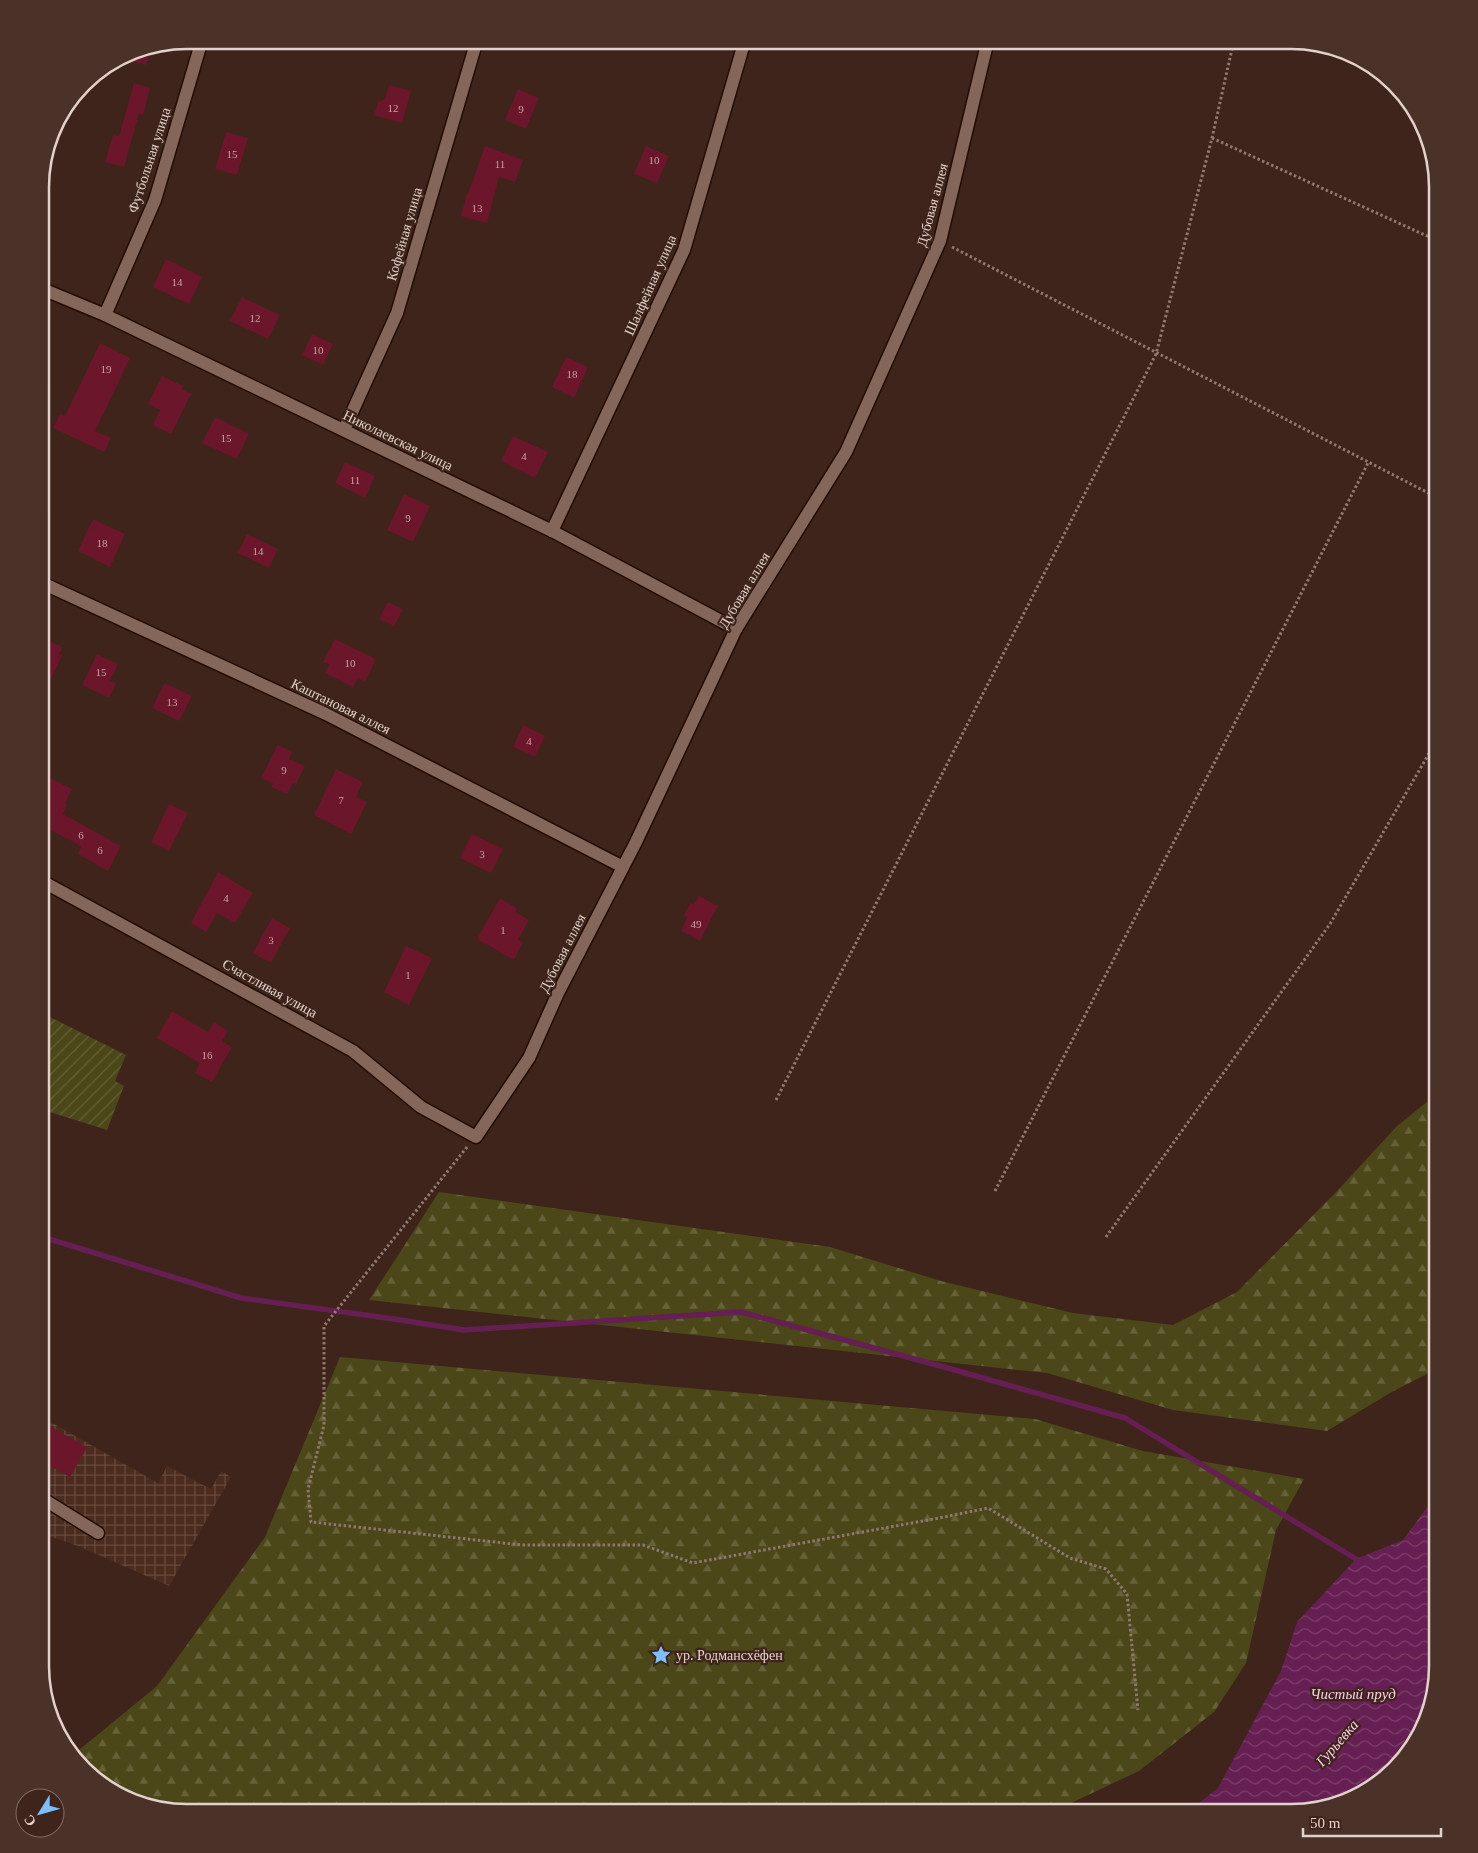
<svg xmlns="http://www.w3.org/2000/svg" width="1478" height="1853" font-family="'Times New Roman',serif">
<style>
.industrial{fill:url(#industrial-grid)}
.forest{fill:url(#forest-firs)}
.garden{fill:url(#garden-furrows)}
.water{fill:url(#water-waves)}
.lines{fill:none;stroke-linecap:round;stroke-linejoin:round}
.stream{stroke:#661f52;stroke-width:5.5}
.building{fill:#6b162b}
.minor-casing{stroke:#230c04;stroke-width:15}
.path{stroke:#8e7870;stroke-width:3;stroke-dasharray:2.5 2.5;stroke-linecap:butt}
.minor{stroke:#84665a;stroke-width:12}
.labels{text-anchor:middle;stroke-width:4.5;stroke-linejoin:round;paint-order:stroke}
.number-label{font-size:11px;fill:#c5a3a3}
.street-label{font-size:14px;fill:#e3d2cb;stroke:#3e241a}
.poi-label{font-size:14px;fill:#e3d2cb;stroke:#3e241a;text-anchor:start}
.water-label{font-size:15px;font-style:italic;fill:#f9cee9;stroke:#3e241a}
.rim{fill:none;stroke:#e3d2cb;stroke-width:2.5}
</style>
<defs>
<pattern id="industrial-grid" width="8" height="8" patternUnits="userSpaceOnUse" patternTransform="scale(1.25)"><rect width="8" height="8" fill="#4c2c1e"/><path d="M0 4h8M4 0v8" fill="none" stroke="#664a3d"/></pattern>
<pattern id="forest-firs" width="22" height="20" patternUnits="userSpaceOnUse" patternTransform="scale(1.25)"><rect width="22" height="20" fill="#4b4718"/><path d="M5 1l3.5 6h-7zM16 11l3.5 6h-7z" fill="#656138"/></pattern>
<pattern id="garden-furrows" width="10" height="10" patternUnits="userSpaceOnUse" patternTransform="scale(1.25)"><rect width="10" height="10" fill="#4b4718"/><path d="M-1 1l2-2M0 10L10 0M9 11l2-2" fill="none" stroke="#656138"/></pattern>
<pattern id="water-waves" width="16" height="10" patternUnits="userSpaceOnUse" patternTransform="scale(1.25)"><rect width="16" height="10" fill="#661f52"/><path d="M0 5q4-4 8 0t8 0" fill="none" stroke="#7c3f6a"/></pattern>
</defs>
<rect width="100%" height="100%" fill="#3e241a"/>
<path class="industrial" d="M40,1416L158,1483L167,1466L211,1489L221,1471L231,1477L169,1586L78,1546L40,1533Z"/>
<g class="forest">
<path d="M1438,1093V1368L1390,1393L1327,1431L1173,1410L1047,1373L369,1300L439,1192L830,1247L941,1281L1073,1313L1173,1325L1237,1292L1338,1190L1397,1126Z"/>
<path d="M340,1357L1035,1419L1143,1451L1304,1479L1276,1530L1246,1663L1214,1712L1139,1771L1050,1813H187L122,1798L73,1755L157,1686L265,1537Z"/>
</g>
<path class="garden" d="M40,1012L126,1055L115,1081L124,1086L107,1130L40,1109Z"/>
<path class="water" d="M1438,1411V1666L1423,1731L1373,1788L1338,1805L1291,1813H1186L1218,1788L1281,1671L1297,1622L1356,1559L1403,1540L1431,1502L1436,1468L1430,1427Z"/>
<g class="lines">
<path class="stream" d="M40,1238H46L241,1298L394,1319L464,1330L741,1312L944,1367L1125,1418L1356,1559"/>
</g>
<g class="building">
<path d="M151,47L146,65L120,58L131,51Z"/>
<path d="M134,83L150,88L143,115L139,114L124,167L105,162L113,135L119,136Z"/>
<path d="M389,85L411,91L402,123L374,115L378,102L385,99Z"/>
<path d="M518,89L539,98L526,129L505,120Z"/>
<path d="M226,132L248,138L237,175L215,169Z"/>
<path d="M485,146L523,160L515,182L499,177L487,223L461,216L467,193L468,194Z"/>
<path d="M646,146L669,156L657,183L634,174Z"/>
<path d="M166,259L202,277L189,304L153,287Z"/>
<path d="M242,297L280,315L268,339L230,321Z"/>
<path d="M312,334L333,344L323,365L302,355Z"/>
<path d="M100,343L130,358L95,431L111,438L104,452L53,428L60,414L65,416Z"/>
<path d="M566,357L588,367L574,398L552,387Z"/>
<path d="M162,376L183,386L182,389L191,394L171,434L153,425L160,410L148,404Z"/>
<path d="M215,417L249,434L237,459L202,443Z"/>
<path d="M513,436L548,452L535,478L501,461Z"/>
<path d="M345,462L375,476L365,498L335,483Z"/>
<path d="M404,494L430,506L413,542L387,530Z"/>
<path d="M93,519L125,534L110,567L78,551Z"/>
<path d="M247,534L278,549L269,568L238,553Z"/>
<path d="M388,602L403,609L394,626L379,619Z"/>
<path d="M45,639L62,647L59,654L62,655L51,679L40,674V648Z"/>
<path d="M335,639L376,659L365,682L358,678L353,687L325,673L329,664L323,662Z"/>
<path d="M97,654L118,664L110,681L116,683L109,698L82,685Z"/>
<path d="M165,683L192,696L179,721L152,708Z"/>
<path d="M523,725L545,736L535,757L513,747Z"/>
<path d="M278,745L292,752L289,759L305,766L296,784L293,783L287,794L271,787L273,783L261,778Z"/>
<path d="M336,769L363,782L356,797L367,802L351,834L314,815Z"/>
<path d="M40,773L72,789L65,803L67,805L63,814L121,846L108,871L78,854L81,847L72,841L40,825Z"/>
<path d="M169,804L188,813L169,851L151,842Z"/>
<path d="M472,834L503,849L491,873L460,858Z"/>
<path d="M218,872L253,893L235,923L217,913L206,932L191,923Z"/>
<path d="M699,896L718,906L700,941L681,931L687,917L684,916L690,903L694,904Z"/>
<path d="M500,898L517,908L515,912L529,920L518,940L523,942L514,960L477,939Z"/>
<path d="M272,918L290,928L271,963L253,953Z"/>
<path d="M406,946L432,958L409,1005L384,992Z"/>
<path d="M172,1011L208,1032L214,1022L228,1031L222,1041L232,1047L212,1082L195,1073L200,1063L157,1038Z"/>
<path d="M40,1421L87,1447L70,1477L40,1460Z"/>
</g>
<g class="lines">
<defs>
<g id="minor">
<path d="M40,288L105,315L552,531L736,629"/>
<path d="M105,315L155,200L202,40"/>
<path d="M344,430L397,313L477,40"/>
<path d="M552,531L684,250L745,40"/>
<path d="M40,582L326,714L623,867"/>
<path d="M40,880L353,1051L421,1107L476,1137L529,1058L558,993L636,842L736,629L846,452L940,241L988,40"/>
<path d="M40,1497L98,1533"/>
</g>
</defs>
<use href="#minor" class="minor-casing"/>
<g class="path">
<path d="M1212,138L1438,241"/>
<path d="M952,247L1438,498"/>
<path d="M776,1100L1156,354L1212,138L1234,40"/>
<path d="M467,1147L324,1326V1425L308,1489L311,1522L522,1545H643L693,1563L939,1518L988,1508L1070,1558L1106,1569L1127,1594L1138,1710"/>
<path d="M995,1191L1368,463"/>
<path d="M1106,1237L1330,924L1438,738"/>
</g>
<use href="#minor" class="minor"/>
</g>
<defs>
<symbol id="sight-bare" viewBox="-9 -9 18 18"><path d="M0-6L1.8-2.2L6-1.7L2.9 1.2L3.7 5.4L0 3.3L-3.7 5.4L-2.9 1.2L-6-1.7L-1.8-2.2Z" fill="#7ebef9" stroke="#3e241a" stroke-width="2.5" paint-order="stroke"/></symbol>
</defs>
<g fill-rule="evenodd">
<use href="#sight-bare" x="647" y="1641" width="28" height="28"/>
</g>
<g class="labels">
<g class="number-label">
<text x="393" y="112">12</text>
<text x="521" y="113">9</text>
<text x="232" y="158">15</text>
<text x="654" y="164">10</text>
<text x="500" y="168">11</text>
<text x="477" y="212">13</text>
<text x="177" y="286">14</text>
<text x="255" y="322">12</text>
<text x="318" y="354">10</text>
<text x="106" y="373">19</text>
<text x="572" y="378">18</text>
<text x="226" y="442">15</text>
<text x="524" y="460">4</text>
<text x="355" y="484">11</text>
<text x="408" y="522">9</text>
<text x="102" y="547">18</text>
<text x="258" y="555">14</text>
<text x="350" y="667">10</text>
<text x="101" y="676">15</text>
<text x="172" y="706">13</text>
<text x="529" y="745">4</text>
<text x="284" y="774">9</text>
<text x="341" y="804">7</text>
<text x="81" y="839">6</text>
<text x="100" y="854">6</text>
<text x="482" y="858">3</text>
<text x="226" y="902">4</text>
<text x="696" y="928">49</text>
<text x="503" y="934">1</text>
<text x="271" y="944">3</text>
<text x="408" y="979">1</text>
<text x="207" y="1059">16</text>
</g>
<g class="street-label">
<text transform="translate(149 160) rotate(-72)" y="5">Футбольная улица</text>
<text transform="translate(932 205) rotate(-75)" y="5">Дубовая аллея</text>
<text transform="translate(404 234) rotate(-74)" y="5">Кофейная улица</text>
<text transform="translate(650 285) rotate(-66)" y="5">Шалфейная улица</text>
<text transform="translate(398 440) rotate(26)" y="5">Николаевская улица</text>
<text transform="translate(744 590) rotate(-59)" y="5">Дубовая аллея</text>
<text transform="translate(341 706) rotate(26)" y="5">Каштановая аллея</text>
<text transform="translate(562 953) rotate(-63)" y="5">Дубовая аллея</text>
<text transform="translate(270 988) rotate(29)" y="5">Счастливая улица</text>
</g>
<g class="poi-label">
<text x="676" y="1660">ур. Родмансхёфен</text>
</g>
<g class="water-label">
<text x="1353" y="1699">Чистый пруд</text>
<text transform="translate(1337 1743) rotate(-49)" y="5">Гурьевка</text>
</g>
</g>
<path d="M0 0H1478V1853H0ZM187 49H1291A138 138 0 0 1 1429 187V1666A138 138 0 0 1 1291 1804H187A138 138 0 0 1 49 1666V187A138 138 0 0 1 187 49Z" fill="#4b3228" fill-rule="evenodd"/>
<path class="rim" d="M187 49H1291A138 138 0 0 1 1429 187V1666A138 138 0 0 1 1291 1804H187A138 138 0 0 1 49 1666V187A138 138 0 0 1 187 49Z"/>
<g transform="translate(40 1813) rotate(233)"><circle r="24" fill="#3e241a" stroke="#806a61"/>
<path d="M0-4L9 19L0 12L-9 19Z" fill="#7ebef9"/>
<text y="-8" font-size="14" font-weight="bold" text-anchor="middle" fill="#e3d2cb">С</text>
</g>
<path d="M1303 1828v8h138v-8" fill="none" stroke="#e3d2cb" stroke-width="2.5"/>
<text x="1310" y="1828" font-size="15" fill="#e3d2cb" stroke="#3e241a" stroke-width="4" paint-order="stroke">50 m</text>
</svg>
